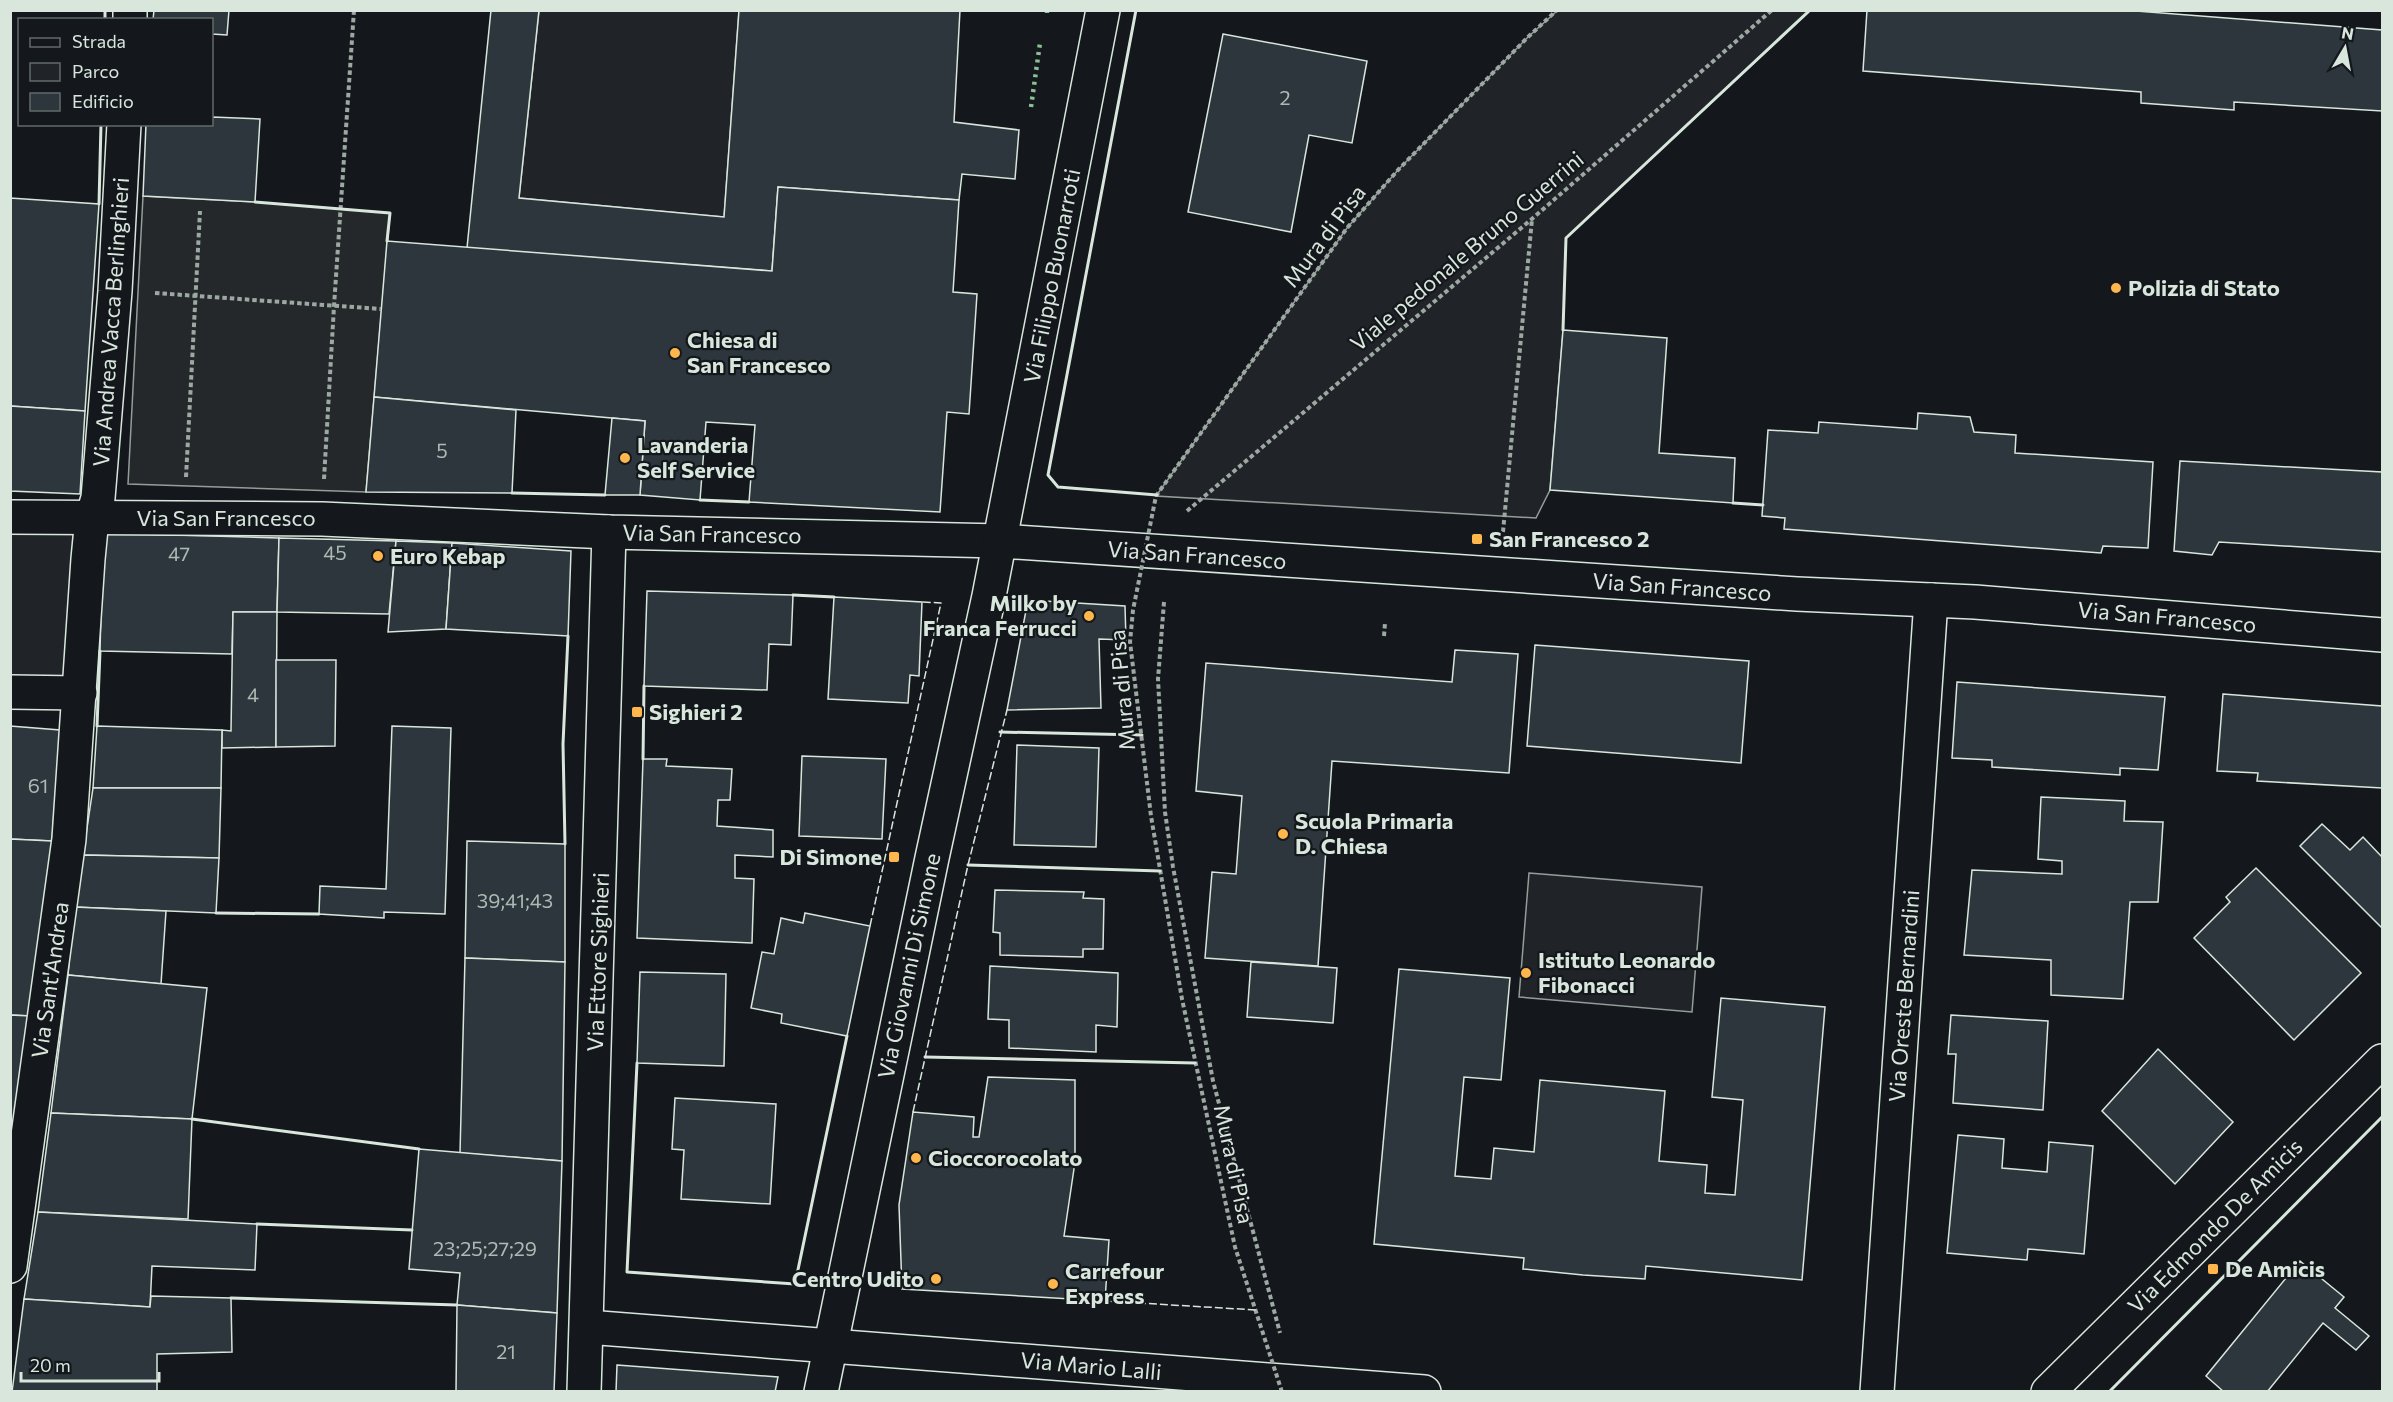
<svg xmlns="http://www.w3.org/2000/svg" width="2393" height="1402" font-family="Commissioner,sans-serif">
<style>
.green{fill:#202428;stroke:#939e99;stroke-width:1.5}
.parking{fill:#24282b;stroke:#939e99;stroke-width:1.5}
.building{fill:#2c363c;stroke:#d8e6dc;stroke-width:1.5}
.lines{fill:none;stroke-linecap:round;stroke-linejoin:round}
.street-casing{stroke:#d8e6dc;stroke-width:36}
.secondary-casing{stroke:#d8e6dc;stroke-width:36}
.path{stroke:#9da8a2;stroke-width:4;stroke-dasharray:4.5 3;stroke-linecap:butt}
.street{stroke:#14181c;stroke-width:33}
.secondary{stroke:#14181c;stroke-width:33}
.path-bridge{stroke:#9da8a2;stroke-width:4;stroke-dasharray:4.5 3;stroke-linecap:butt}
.hedge{stroke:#8ac095;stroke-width:4.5;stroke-dasharray:3 4.5;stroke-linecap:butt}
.fence{stroke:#d8e6dc;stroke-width:1.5;stroke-dasharray:8 3;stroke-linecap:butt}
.wall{stroke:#d8e6dc;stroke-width:3}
.poi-dot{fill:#ffb74d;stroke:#14181c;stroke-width:2}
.labels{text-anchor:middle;stroke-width:4.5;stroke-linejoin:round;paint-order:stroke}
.number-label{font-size:20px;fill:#adbab4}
.street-label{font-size:22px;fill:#d8e6dc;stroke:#14181c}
.poi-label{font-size:22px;font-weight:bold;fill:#d8e6dc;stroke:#14181c;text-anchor:start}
</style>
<rect width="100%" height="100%" fill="#14181c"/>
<g class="green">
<path d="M539,11H739L724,217L519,198Z"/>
<path d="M1557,11H1810L1566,238L1563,330L1550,490L1536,518L1156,496L1347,228L1398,170L1528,37Z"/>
<path d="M11,517L92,518L80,693L11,692Z"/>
<path d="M1529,873L1702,887L1692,1012L1519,997Z"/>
</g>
<path class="parking" d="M143,196L255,202L390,213L366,492L128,484Z"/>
<g class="building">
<path d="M154,10H229L227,35L212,34V20H153Z"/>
<path d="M491,10H539L519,198L724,217L739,10H960L954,122L1019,130L1015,179L962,174L959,200L778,187L772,271L467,248Z"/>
<path d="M1867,10H2123L2382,30V111L2234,102V110L2141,103V92L1863,71Z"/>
<path d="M1223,34L1367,61L1352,143L1309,135L1291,232L1188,212Z"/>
<path d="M212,117L260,119L255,202L143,196L146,124H212Z"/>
<path d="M778,187L959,200L953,292L977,294L969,414L947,412L940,512L749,502L755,425L706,422L700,500L640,495L645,421L374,397L387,241L772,271Z"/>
<path d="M10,198L99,204L85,411L10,406Z"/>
<path d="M1563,330L1667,338L1659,453L1735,458L1733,503L1550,490Z"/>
<path d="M374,397L516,410L512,493L366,492Z"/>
<path d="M10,406L85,411L80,494L10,491Z"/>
<path d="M1918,413L1970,417L1974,432L2016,435L2015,453L2153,462L2148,548L2103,546L2101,553L1784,529L1785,518L1762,516L1768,430L1818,433L1819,422L1917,429Z"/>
<path d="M612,418L645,421L640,495H605Z"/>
<path d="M2180,461L2382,472V552L2219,542L2212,555L2174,551Z"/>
<path d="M103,533L279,538L277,612H233L232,654L100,651Z"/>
<path d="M279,538L396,541L389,614L277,612Z"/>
<path d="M396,541L452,543L446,629L388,632Z"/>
<path d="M452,543L571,551L568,636L446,629Z"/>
<path d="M647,591L793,595L791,645L769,644L767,690L644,686Z"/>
<path d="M834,597L922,602L919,676L910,675L908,703L828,699Z"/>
<path d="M1028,600L1125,606L1126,640L1099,639L1101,708L1007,710Z"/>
<path d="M233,612H277L276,747L222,748V730L231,731Z"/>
<path d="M1535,645L1749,661L1741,763L1527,746Z"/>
<path d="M1455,650L1518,654L1509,773L1332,761L1318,966L1205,958L1212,872L1236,874L1242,796L1196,791L1206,663L1452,682Z"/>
<path d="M276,660H336L335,746L276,747Z"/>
<path d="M1957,682L2165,697L2158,770L2120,768V775L1992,767V760L1952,758Z"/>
<path d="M2223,694L2382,706V788L2257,781L2258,773L2217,771Z"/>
<path d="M10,726L60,730L52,841L10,839Z"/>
<path d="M97,726L222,730L221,788H93Z"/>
<path d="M392,726L451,728L445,914L384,912V918L319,914L320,886L386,889Z"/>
<path d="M1017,745L1099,748L1096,847L1014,845Z"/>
<path d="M802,756L886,759L882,839L799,836Z"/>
<path d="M643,759H667L666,766L732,769L730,800H718L717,826L773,830V857L735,855V878L754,879L752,943L637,938Z"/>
<path d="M93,788H221L219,858L83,855Z"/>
<path d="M2041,797L2125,801L2124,821L2163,822L2158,902H2130L2123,999L2051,995V960L1964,955L1972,870L2062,874V861L2038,859Z"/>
<path d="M2322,824L2350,850L2363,837L2382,857V928L2300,846Z"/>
<path d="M10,839L52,841L31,1016L10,1015Z"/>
<path d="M467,841L565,844V962L465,958Z"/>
<path d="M83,855L219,858L216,913L74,907Z"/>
<path d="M2256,868L2361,973L2294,1040L2194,938L2230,902L2226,897Z"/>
<path d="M995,890L1084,892L1083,898L1104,899L1103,949H1083V957L1000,955V933L993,932Z"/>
<path d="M74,907L166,911L161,984L68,975Z"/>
<path d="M805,913L870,926L847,1036L781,1023L782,1014L751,1008L762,952L774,954L781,918L803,923Z"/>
<path d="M465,958L565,962L562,1161L460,1153Z"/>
<path d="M1251,962L1337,968L1333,1023L1247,1017Z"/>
<path d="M990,966L1118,973L1117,1027L1096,1025V1052L1009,1048V1020L988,1019Z"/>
<path d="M1399,969L1510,978L1501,1080L1464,1077L1455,1176L1491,1179L1494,1148L1534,1152L1540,1080L1665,1091L1659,1161L1707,1165L1705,1193L1735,1195L1743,1100L1712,1097L1721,998L1825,1007L1802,1280L1646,1266L1645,1279L1583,1275L1523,1269L1524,1258L1374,1244Z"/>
<path d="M640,972L726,974L724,1066L637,1063Z"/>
<path d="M68,975L207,988L192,1119L51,1113Z"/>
<path d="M10,1015L31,1016L10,1152Z"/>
<path d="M1951,1015L2048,1021L2043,1110L1953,1103L1956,1054H1948Z"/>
<path d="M2158,1049L2233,1122L2175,1184L2102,1111Z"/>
<path d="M988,1077L1075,1080V1162L1064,1236L1109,1240L1105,1301L902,1289L899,1205L913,1112L974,1117L973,1137H979Z"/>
<path d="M675,1098L776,1104L770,1204L681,1199L684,1150L672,1149Z"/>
<path d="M51,1113L192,1119L188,1219L38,1212Z"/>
<path d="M1958,1135L2004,1139L2002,1168L2047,1172L2049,1142L2093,1146L2084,1254L2028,1249L2027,1260L1947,1253Z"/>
<path d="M419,1149L562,1161L557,1313L457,1305L460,1273L409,1269Z"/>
<path d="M38,1212L257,1224L255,1270L152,1266L150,1307L24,1299Z"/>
<path d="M2300,1261L2344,1297L2335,1308L2369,1336L2356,1350L2323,1323L2267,1392H2224L2206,1376Z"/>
<path d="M151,1296L231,1298L232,1352L157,1354V1392H12L24,1299L150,1307Z"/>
<path d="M457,1305L557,1313L554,1392H456Z"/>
<path d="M617,1365L778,1377L775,1392H616Z"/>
</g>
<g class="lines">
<defs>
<g id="street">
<path d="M130,20V10"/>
<path d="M10,517L322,519L609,532L1000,541"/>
<path d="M10,692L80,693"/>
<path d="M10,1266L69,839L88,559L92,518L98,498L115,291L124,124"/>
<path d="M587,1327L1424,1392"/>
<path d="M584,1392L609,532"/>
<path d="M1877,1392L1931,600"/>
</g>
<g id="secondary">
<path d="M1000,541L1797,594L1975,602L2382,635"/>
<path d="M821,1392L932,858L989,596L1103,10"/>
<path d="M2048,1392L2382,1061"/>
</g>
</defs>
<use href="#street" class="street-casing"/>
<use href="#secondary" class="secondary-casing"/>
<g class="path">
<path d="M155,293L381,309"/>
<path d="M186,477L200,211"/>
<path d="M324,479L334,306L354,10"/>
<path d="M1187,511L1533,218L1772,10"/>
<path d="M1503,532L1532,219"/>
<path d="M1164,602L1158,679L1165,812L1173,867L1213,1081L1280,1333"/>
<path d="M1384,636L1385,623"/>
</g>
<use href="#street" class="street"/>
<use href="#secondary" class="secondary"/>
<path class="path-bridge" d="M1282,1392L1235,1247L1182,999L1151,816L1130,642L1133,610L1156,496L1347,228L1398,170L1528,37L1557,10"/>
<g class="hedge">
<path d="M1047,13V10"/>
<path d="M1031,107L1040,43"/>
</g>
<g class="fence">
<path d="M870,926L941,603L922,602"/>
<path d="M913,1112L968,865L1007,710"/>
<path d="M1105,1301L1256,1310"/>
</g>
<g class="wall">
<path d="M1136,10L1048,475L1058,487L1157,495"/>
<path d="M105,20V12"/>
<path d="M255,202L390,213L387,241"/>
<path d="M99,204L101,124"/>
<path d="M1563,330L1566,238L1810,10"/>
<path d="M512,493L605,495"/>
<path d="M700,500L749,502"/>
<path d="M1733,503L1763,505"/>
<path d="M793,595L834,597"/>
<path d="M97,726L100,651"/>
<path d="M1000,732L1142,735"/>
<path d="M643,759L644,686"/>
<path d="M565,844L563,744L568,636"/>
<path d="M968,865L1160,871"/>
<path d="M216,913L319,914"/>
<path d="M925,1057L1195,1063"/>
<path d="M637,1063L627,1272L795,1284L847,1036"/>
<path d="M192,1119L419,1149"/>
<path d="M257,1224L412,1230"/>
<path d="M231,1298L457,1305"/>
<path d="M2109,1392L2382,1117"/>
</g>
</g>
<g class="poi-dot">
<circle cx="2116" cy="288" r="6"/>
<circle cx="675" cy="353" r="6"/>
<circle cx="625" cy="458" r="6"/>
<rect x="1471" y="533" width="12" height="12" rx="3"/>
<circle cx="378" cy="556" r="6"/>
<circle cx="1089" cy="616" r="6"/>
<rect x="631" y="706" width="12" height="12" rx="3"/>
<circle cx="1283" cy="834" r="6"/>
<rect x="888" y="851" width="12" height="12" rx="3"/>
<circle cx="1526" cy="973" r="6"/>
<circle cx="916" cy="1158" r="6"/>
<rect x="2207" y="1263" width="12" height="12" rx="3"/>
<circle cx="936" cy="1279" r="6"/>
<circle cx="1053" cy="1284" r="6"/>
</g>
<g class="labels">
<g class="number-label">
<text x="1285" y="105">2</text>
<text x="442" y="458">5</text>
<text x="335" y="560">45</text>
<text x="179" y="561">47</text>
<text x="253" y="702">4</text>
<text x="38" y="793">61</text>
<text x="515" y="908">39;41;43</text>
<text x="485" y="1256">23;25;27;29</text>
<text x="506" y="1359">21</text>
</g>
<g class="street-label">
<text transform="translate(1324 236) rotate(-53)" y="8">Mura di Pisa</text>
<text transform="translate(1467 251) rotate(-40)" y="8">Viale pedonale Bruno Guerrini</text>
<text transform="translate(1052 276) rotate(-79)" y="8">Via Filippo Buonarroti</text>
<text transform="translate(111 322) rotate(-86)" y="8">Via Andrea Vacca Berlinghieri</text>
<text x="226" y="526">Via San Francesco</text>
<text transform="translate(712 534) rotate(1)" y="8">Via San Francesco</text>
<text transform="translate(1197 555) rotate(4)" y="8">Via San Francesco</text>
<text transform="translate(1682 587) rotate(4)" y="8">Via San Francesco</text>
<text transform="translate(2167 617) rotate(5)" y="8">Via San Francesco</text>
<text transform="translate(1122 690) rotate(-95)" y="8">Mura di Pisa</text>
<text transform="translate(598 962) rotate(-88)" y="8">Via Ettore Sighieri</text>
<text transform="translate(909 966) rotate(-78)" y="8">Via Giovanni Di Simone</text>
<text transform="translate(50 980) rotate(-82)" y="8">Via Sant'Andrea</text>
<text transform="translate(1904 996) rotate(-86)" y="8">Via Oreste Bernardini</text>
<text transform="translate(1234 1164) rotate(78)" y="8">Mura di Pisa</text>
<text transform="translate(2215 1226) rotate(-45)" y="8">Via Edmondo De Amicis</text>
<text transform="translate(1091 1366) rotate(5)" y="8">Via Mario Lalli</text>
</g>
<g class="poi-label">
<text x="2128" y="296">Polizia di Stato</text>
<text x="687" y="348">Chiesa di<tspan x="687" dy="25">San Francesco</tspan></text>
<text x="637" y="453">Lavanderia<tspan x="637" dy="25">Self Service</tspan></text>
<text x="1489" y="547">San Francesco 2</text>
<text x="390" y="564">Euro Kebap</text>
<text x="1077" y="611" text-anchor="end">Milko by<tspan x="1077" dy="25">Franca Ferrucci</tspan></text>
<text x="649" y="720">Sighieri 2</text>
<text x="1295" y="829">Scuola Primaria<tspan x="1295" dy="25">D. Chiesa</tspan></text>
<text x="882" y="865" text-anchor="end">Di Simone</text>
<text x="1538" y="968">Istituto Leonardo<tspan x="1538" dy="25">Fibonacci</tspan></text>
<text x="928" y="1166">Cioccorocolato</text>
<text x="2225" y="1277">De Amicis</text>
<text x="1065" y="1279">Carrefour<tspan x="1065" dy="25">Express</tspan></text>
<text x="924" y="1287" text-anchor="end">Centro Udito</text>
</g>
</g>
<rect width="2393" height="1402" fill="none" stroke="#d8e6dc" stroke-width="24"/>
<rect x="18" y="18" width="195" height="108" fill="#14181c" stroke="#626a69" stroke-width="1.5"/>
<rect x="30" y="38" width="30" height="9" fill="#14181c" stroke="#626a69" stroke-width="1.5"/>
<text x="72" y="48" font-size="18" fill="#d8e6dc">Strada</text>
<rect x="30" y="63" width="30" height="18" fill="#202428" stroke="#626a69" stroke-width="1.5"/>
<text x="72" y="78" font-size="18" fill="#d8e6dc">Parco</text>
<rect x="30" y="93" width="30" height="18" fill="#2c363c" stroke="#626a69" stroke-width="1.5"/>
<text x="72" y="108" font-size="18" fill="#d8e6dc">Edificio</text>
<g transform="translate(2345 48) rotate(10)" stroke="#14181c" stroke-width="4.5" paint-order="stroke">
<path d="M0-4.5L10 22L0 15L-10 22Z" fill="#d8e6dc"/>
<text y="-9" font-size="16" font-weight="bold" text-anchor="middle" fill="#d8e6dc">N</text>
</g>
<path d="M21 1372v9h138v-9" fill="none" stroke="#d8e6dc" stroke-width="3"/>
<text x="30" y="1372" font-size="18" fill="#d8e6dc" stroke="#14181c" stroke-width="4.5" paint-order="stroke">20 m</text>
</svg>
